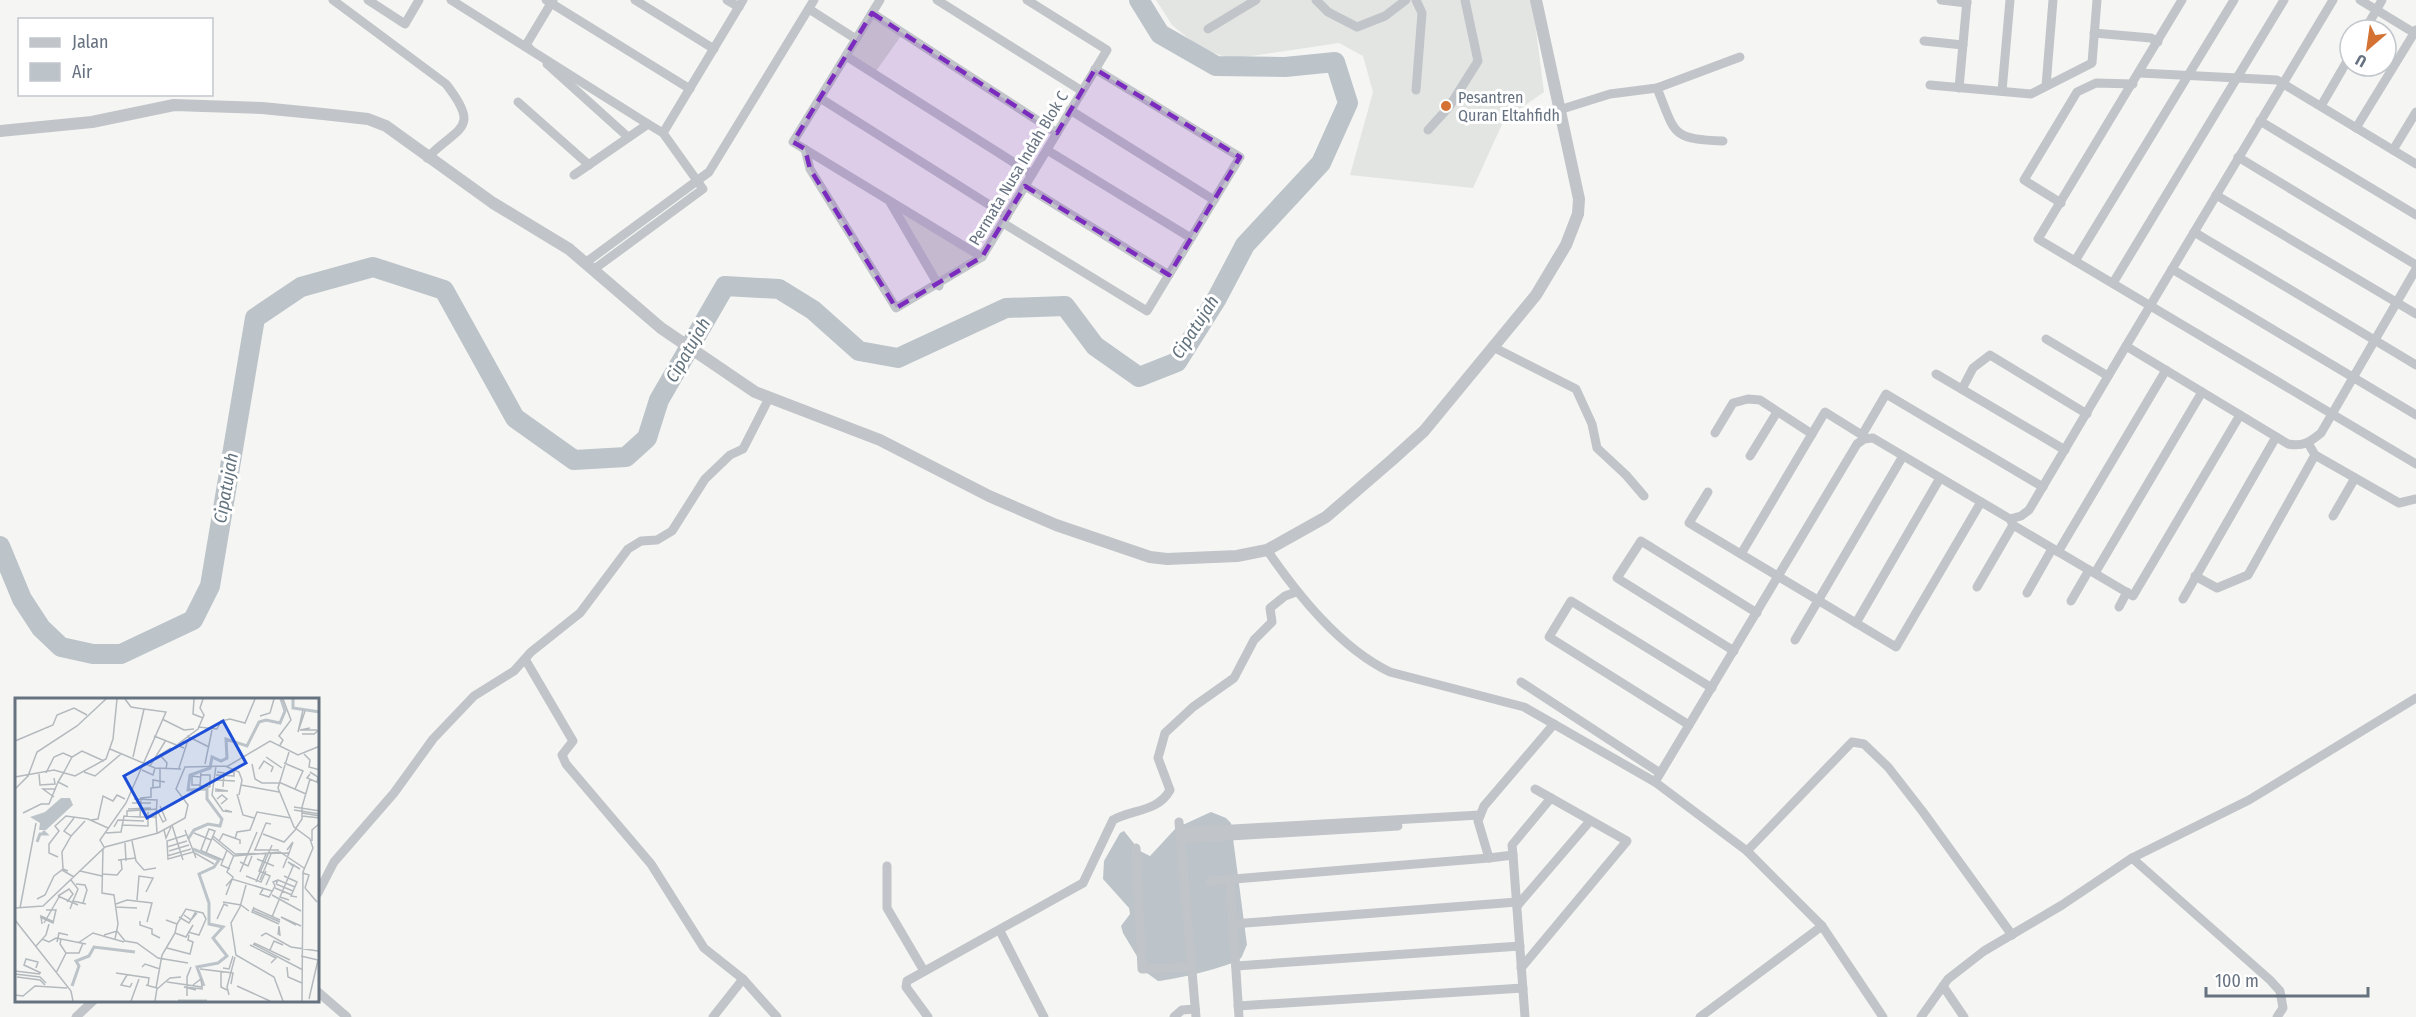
<svg xmlns="http://www.w3.org/2000/svg" width="2416" height="1017" font-family="'Fira Sans Condensed',sans-serif">
<style>
.built{fill:#e3e5e3}
.green{fill:#d6dcd4}
.water{fill:#bcc3c9}
.lines{fill:none;stroke-linecap:round;stroke-linejoin:round}
.river{stroke:#bcc3c9;stroke-width:20}
.minor{stroke:#c1c4c8;stroke-width:9}
.tertiary{stroke:#c1c4c8;stroke-width:12}
.marked{fill:#7b2cbf;fill-opacity:0.2;stroke:#7b2cbf;stroke-width:4.5;stroke-dasharray:12 8;stroke-linejoin:round}
.poi-dot{fill:#d47234;stroke:#fff;stroke-width:2}
.labels{text-anchor:middle;stroke-width:6;stroke-linejoin:round;paint-order:stroke}
.poi-label{font-size:16px;fill:#677281;stroke:#fff;text-anchor:start}
.street-label{font-size:16px;fill:#677281;stroke:#fff}
.water-label{font-size:18px;font-style:italic;fill:#63737e;stroke:#fff}
.inset-river{fill:none;stroke:#bcc3c9;stroke-width:3}
.inset-road{fill:none;stroke:#b4b9be;stroke-width:1.5}
.view{fill:#1d4ed8;fill-opacity:0.15;stroke:#1d4ed8;stroke-width:3}
.inset-edge{fill:none;stroke:#677281;stroke-width:3}
</style>
<rect width="100%" height="100%" fill="#f5f6f3"/>
<path class="built" d="M1156,0H1532L1544,92L1504,120L1473,188L1350,175L1373,92L1363,56L1339,43L1231,59L1200,48L1172,25Z"/>
<g class="green">
<path d="M874,18L901,36L876,71L849,55Z"/>
<path d="M895,206L978,257L939,282Z"/>
</g>
<path class="water" d="M1211,812L1226,818L1231,823L1247,945C1245,948 1243,955 1241,958C1231,967 1172,980 1158,981L1147,973L1123,933L1121,926L1130,914L1129,908L1103,879L1104,861L1120,833L1124,831L1140,851L1150,856L1176,828Z"/>
<g class="lines">
<path class="river" d="M0,546L22,599L41,628L61,647L93,654H121L193,620L210,586L255,318L301,287L373,267L444,290L515,418L574,460L626,457L647,438L659,400L725,286L779,289L813,310L859,351L898,358L1006,308L1065,306L1095,346L1139,377L1177,362L1216,300L1245,245L1321,163L1348,103L1335,62L1285,67L1216,66L1160,34L1139,0"/>
<g class="minor">
<path d="M333,0L446,84C482,130 458,126 427,158"/>
<path d="M368,0L405,24L419,0"/>
<path d="M451,0L648,124"/>
<path d="M546,0L690,89"/>
<path d="M635,0L714,49"/>
<path d="M727,0L739,7"/>
<path d="M880,0L793,142L982,257"/>
<path d="M937,0L1082,91"/>
<path d="M1316,0L1328,12L1357,27L1385,16L1406,0"/>
<path d="M1941,0L1967,3"/>
<path d="M2182,0L2038,239L2416,464"/>
<path d="M2360,0L2416,34"/>
<path d="M809,9L856,39"/>
<path d="M872,13L1057,133"/>
<path d="M1208,29L1256,0"/>
<path d="M2365,30L2382,0"/>
<path d="M2094,33L2151,38L2158,42"/>
<path d="M1924,41L1963,45"/>
<path d="M530,49L526,45L553,0"/>
<path d="M846,56L1032,174"/>
<path d="M547,64L628,137"/>
<path d="M2140,73L2277,80L2416,164"/>
<path d="M1930,85L2031,94L2092,63L2097,0"/>
<path d="M2046,86L2053,0"/>
<path d="M1657,88L1740,57"/>
<path d="M1959,88L1967,0"/>
<path d="M1416,90L1422,13L1416,0"/>
<path d="M2002,91L2010,0"/>
<path d="M820,98L1007,216"/>
<path d="M518,102L589,165"/>
<path d="M2321,106L2350,56"/>
<path d="M1070,110L1214,200"/>
<path d="M1559,110L1610,94L1657,88C1676,135 1671,139 1723,141"/>
<path d="M2260,121L2416,215"/>
<path d="M2356,128L2416,30"/>
<path d="M1428,130L1449,107L1478,61L1465,0"/>
<path d="M663,133L743,0"/>
<path d="M805,149L810,169L896,308L982,257L1107,50L1027,0"/>
<path d="M1047,150L1191,238"/>
<path d="M2393,150L2416,112"/>
<path d="M2238,157L2416,265"/>
<path d="M574,175L648,124L663,133L703,189L593,270"/>
<path d="M1025,186L1169,275"/>
<path d="M2216,195L2416,314"/>
<path d="M890,202L939,286"/>
<path d="M2061,203L2024,180L2077,92L2096,83L2133,84"/>
<path d="M1003,223L1147,311L1240,157L1095,69"/>
<path d="M2194,232L2416,365"/>
<path d="M2075,261L2234,0"/>
<path d="M585,263L709,172L814,0"/>
<path d="M2172,269L2416,415"/>
<path d="M2113,283L2284,0"/>
<path d="M2046,339L2108,376"/>
<path d="M2126,346L2333,0"/>
<path d="M1493,347L1576,389L1592,424L1597,448L1626,475L1644,496"/>
<path d="M1936,374L2065,450"/>
<path d="M1962,389L1973,368L1990,355L2087,414"/>
<path d="M1715,433L1733,403L1748,399L1760,400L1812,434"/>
<path d="M1864,439L1862,435L1886,394L2043,487"/>
<path d="M2315,455L2399,503L2416,499"/>
<path d="M1750,456L1777,412"/>
<path d="M1708,492L1689,523L1896,647L1981,502"/>
<path d="M2333,516L2355,478"/>
<path d="M2013,525L2133,596L2240,415"/>
<path d="M1267,550C1298,595 1340,648 1390,672L1524,707L1655,782L1747,851L1822,926L1883,1017"/>
<path d="M2058,552L2166,370"/>
<path d="M1741,554L1825,412L1862,435"/>
<path d="M2095,573L2202,392"/>
<path d="M2195,576L2217,588L2248,575L2315,455L2308,443"/>
<path d="M1977,587L2013,525L2011,521"/>
<path d="M2027,593L2052,549"/>
<path d="M2183,599L2276,437"/>
<path d="M2071,601L2089,570"/>
<path d="M2119,607L2127,592"/>
<path d="M1856,623L1940,478"/>
<path d="M1795,640L1903,456"/>
<path d="M1734,651L1617,578L1641,541L1757,613"/>
<path d="M525,659L573,741L562,755L566,764L651,864L704,948L743,979L777,1017"/>
<path d="M1521,682L1660,773"/>
<path d="M1689,725L1549,637L1571,601L1712,688"/>
<path d="M1655,782L1857,444L1864,439L1873,438L2010,519L2021,516L2029,510L2126,346L2288,444C2303,447 2310,442 2321,433L2416,269"/>
<path d="M1179,822L1196,1017"/>
<path d="M1180,832L1480,815"/>
<path d="M1180,839L1398,826"/>
<path d="M1136,848L1142,969L1191,967"/>
<path d="M1747,851L1852,742L1864,744L1888,767L1923,812L2012,935"/>
<path d="M1513,855L1512,845L1551,798"/>
<path d="M2132,858L2270,980L2280,991L2283,1008L2277,1017"/>
<path d="M887,866V908L924,971"/>
<path d="M1230,880L1239,1017"/>
<path d="M1210,881L1489,858"/>
<path d="M318,893L334,862L394,793L433,739L474,696L514,671L531,652L580,613L628,549L641,541L657,540L672,531L705,479L730,455L743,449L769,398"/>
<path d="M1517,906L1590,821"/>
<path d="M1233,924L1517,902"/>
<path d="M1000,931L1044,1017"/>
<path d="M1236,966L1520,946"/>
<path d="M1521,968L1627,841L1535,789"/>
<path d="M1943,986L1964,1017"/>
<path d="M318,992L347,1017"/>
<path d="M1238,1006L1523,988"/>
<path d="M76,1017L94,1000"/>
<path d="M713,1017L743,979"/>
<path d="M928,1017L906,987L907,981L1083,883L1113,820C1133,809 1158,812 1170,790L1158,758L1165,733L1193,707L1234,678L1254,640L1272,622L1270,608L1285,596L1296,592"/>
<path d="M1174,1017L1182,1010L1195,1009"/>
<path d="M1525,1017L1513,855L1489,858L1478,821L1484,806L1554,724"/>
<path d="M1700,1017L1822,926"/>
<path d="M1921,1017L1948,979L1984,951L2062,905L2132,858L2249,800L2416,698"/>
</g>
<path class="tertiary" d="M0,131L92,122L174,105L262,108L323,114L368,119L386,126L493,203L569,249L661,328L755,392L880,440L989,496L1056,525L1150,557L1167,559L1237,556L1267,550L1326,517L1392,460L1424,431L1536,295L1566,245L1578,214L1579,199L1536,0"/>
</g>
<path class="marked" d="M872,13L1057,133L1095,69L1240,157L1169,275L1025,186L982,257L896,308L810,169L805,149L793,142Z"/>
<circle class="poi-dot" cx="1446" cy="106" r="6"/>
<g class="labels">
<g class="poi-label">
<text x="1458" y="103">Pesantren<tspan x="1458" dy="18">Quran Eltahfidh</tspan></text>
</g>
<g class="street-label">
<text transform="translate(1018 168) rotate(-59)" y="6">Permata Nusa Indah Blok C</text>
</g>
<g class="water-label">
<text transform="translate(1195 327) rotate(-57)" y="6">Cipatujah</text>
<text transform="translate(688 350) rotate(-60)" y="6">Cipatujah</text>
<text transform="translate(226 488) rotate(-80)" y="6">Cipatujah</text>
</g>
</g>
<g transform="translate(15 698)">
<rect width="304" height="304" fill="#f5f6f3"/>
<path d="M46,100H55L58,107L31,132H24L25,125L15,119L30,114Z" fill="#bcc3c9"/>
<path class="inset-river" d="M278,1V10L305,14M173,141L179,132L193,126L205,128L207,121L192,101V91L173,92L175,77L195,70L197,59L206,63L212,60L211,41L232,48L244,24L251,22L265,25L270,13L266,1M22,144L25,136H31L28,133M178,151L204,162L199,169L184,176L194,205V226L208,229L198,240L212,258L203,265L182,269L189,288M57,288L64,268L61,263L74,258L79,249L120,254M163,303H192"/>
<path class="inset-road" d="M110,1L116,9L129,11L118,59M179,1L178,16L188,20M288,12L283,34L290,13M245,18L255,15L259,1M147,21L169,32L179,31M183,29L202,31L206,23L215,21L230,25L240,1M295,30L285,32H302M287,36H299L305,31M139,38L169,50M172,38L194,49M0,43L38,27L42,17L59,10L72,17M163,46L183,31L189,17L185,10L188,1M265,47L268,42L264,38L276,22L268,1M95,51L140,70L166,71M274,54L263,90L279,129L295,141L298,150L288,174L287,303M289,56L295,62L294,69L305,72M251,59L267,70M269,65L288,73L280,91M190,66L197,32M237,66L240,81L247,85H266L291,96M135,68L151,42M201,68L197,97L208,113L217,114L210,112M210,68L224,74L227,82L224,97M164,70L172,45L167,43M151,71L152,65L145,57L156,50M244,71L249,63L258,69L256,74M127,72L138,77L140,70M49,74L57,59L67,53L89,63M49,74L43,84L53,89M69,74L80,78L106,56M202,74L209,75L208,89M31,75L39,59L48,55L57,59M186,75L185,88L195,89M24,76L25,87L40,86L39,80M295,76L292,80L304,85M185,77H195V89M201,77L219,78V74L214,75M301,78L295,74L303,79L302,84M0,79L39,72L60,78L91,61L98,41L102,1M201,82L220,83M185,87H177V78L185,79M226,87L264,94M138,90V82L150,84M0,91L13,78L22,54L62,28L91,1M200,93H213L200,91M222,96L228,117L239,120M39,99L28,91H41M119,101L142,102L141,119M202,101L207,97L212,101L206,106M117,105H136M279,109L305,113M113,111L136,110M279,112L305,116M143,114L148,124L151,122L145,108M8,115L26,106H34L43,84M287,115L305,118M112,118V113L142,111M287,118L305,120M76,122L83,121L88,98L98,103L102,97L110,101M107,127L133,128V114M157,127L168,162M99,129L103,122L129,123M281,130L287,121V109L295,81M149,132L151,140L156,129M170,132L181,160M91,135L106,134L109,118L125,119M142,135L141,119H125L126,100L136,99V90L145,89V71M179,135L196,142M248,136L269,144L281,131M171,137L152,143L153,161L178,154L199,166M56,138L70,123M198,138L220,156L274,155L268,170M197,140L219,158L265,154L289,170M220,141L222,134L235,132L242,114L276,120M117,143L121,163L129,172L141,170M204,143L208,136L225,142V146M297,143V132L305,125M110,145L111,163M89,149L85,142L111,105L151,14L129,11M152,149L172,143M88,150L87,195L99,197L103,226L100,241M212,152L206,167L215,171M239,152H264M240,152L251,125L256,126M272,152L278,144L274,155M154,153L174,147M191,155L200,133L194,131L186,152L189,154L208,162M251,156L244,173L255,178L251,187M152,158L176,151M43,159L34,155V146L44,133L40,128L51,118L73,121L93,130M242,161L259,168M103,162L121,160M225,164L233,168L237,158M278,168L273,164L285,171M53,173L48,171L47,154L56,138L49,133L59,120M65,173L87,178M225,174L242,134M288,175L294,177L290,190M87,176L102,177L107,171L106,162M231,178L246,184L251,173M269,178L282,184L276,198L282,199M56,182L63,191L58,203M245,182L256,156M241,184L257,147M61,186L70,187L72,192L68,205M261,186L263,182L280,189M261,186L278,193M231,187L225,209L216,225L221,257L259,279L268,303M211,188L217,181L257,193M260,190L277,197M290,190L302,204M248,191L245,196L254,199L260,188L258,184L263,182M211,197L218,179L212,174L219,157M257,197L286,213M43,198L54,191L58,196L52,204M43,198L63,207M22,201L30,197L39,178L47,172L59,179M122,202L124,178L138,180L131,194M274,202L265,199L279,166M208,204L226,207L234,213M101,206L112,202L137,205L132,224M100,209L122,210M239,209L237,214L264,226M0,210L28,208L90,149L143,135L170,120L173,107L161,91L170,69L213,68L255,43L283,57L305,48M5,210L21,125M238,210L265,222M55,211L58,203L71,206M237,212L265,224M181,213L176,222L182,215M25,219L38,225L41,212H31M164,219L174,225L176,222L169,217M257,219L264,202M202,221L209,206L213,208M0,222L56,293L58,303M151,222L162,226L160,235L171,239L178,227M125,223V227L137,231V236L145,240M29,225L44,199M27,226L26,218L39,224M162,226L171,211L188,215L191,221L184,237L173,234M281,227L266,219L286,228M89,237L102,233L110,243L122,245L143,260L173,265M263,237L264,228L265,238M246,238L251,235L276,249L303,253M27,241L34,244L41,240L71,246M42,244L44,235L53,237M63,245L78,235L109,244M239,245L275,262M238,246L288,272M235,247L261,260L256,265M21,248L31,237L34,226M152,250L175,256L178,244L173,242L174,237M255,252L259,243L268,247M51,255H64L68,245M286,258L303,262L294,301M127,269L130,266L145,271M272,269L273,279L287,285M21,270L23,264L11,261L9,267L26,275M208,270L214,271L218,258M185,271L218,275L216,286M0,273L25,276M206,273V289L212,292M41,275L51,255L45,246L46,241M101,275L134,280L133,287M0,276L25,279L31,285M112,277L106,287L115,289L117,285M2,279L25,282L30,287M152,284L187,289L186,281L178,287M131,287L142,290L140,303M222,288L255,303M141,290L147,257L160,235M142,291L155,280L166,279M181,292L169,289L188,291M0,297L8,298L20,288L52,290M214,297L212,289L220,259M172,298V279L176,269M116,303L124,281"/>
<path class="view" d="M208,23L231,65L132,120L109,78Z"/>
<rect width="304" height="304" class="inset-edge"/>
</g>
<rect x="18" y="18" width="195" height="78" fill="#ffffff" stroke="#c2c7cd" stroke-width="1.5"/>
<rect x="30" y="38" width="30" height="9" fill="#c1c4c8" stroke="#c2c7cd" stroke-width="1.5"/>
<text x="72" y="48" font-size="18" fill="#677281">Jalan</text>
<rect x="30" y="63" width="30" height="18" fill="#bcc3c9" stroke="#c2c7cd" stroke-width="1.5"/>
<text x="72" y="78" font-size="18" fill="#677281">Air</text>
<g transform="translate(2368 48) rotate(209)"><circle r="28" fill="#ffffff" stroke="#c2c7cd" stroke-width="1.5"/>
<path d="M0-4.5L10 22L0 15L-10 22Z" fill="#d47234"/>
<text y="-9" font-size="16" font-weight="bold" text-anchor="middle" fill="#677281">U</text>
</g>
<path d="M2206 987v9h162v-9" fill="none" stroke="#677281" stroke-width="3"/>
<text x="2215" y="987" font-size="18" fill="#677281" stroke="#ffffff" stroke-width="4.5" paint-order="stroke">100 m</text>
</svg>
